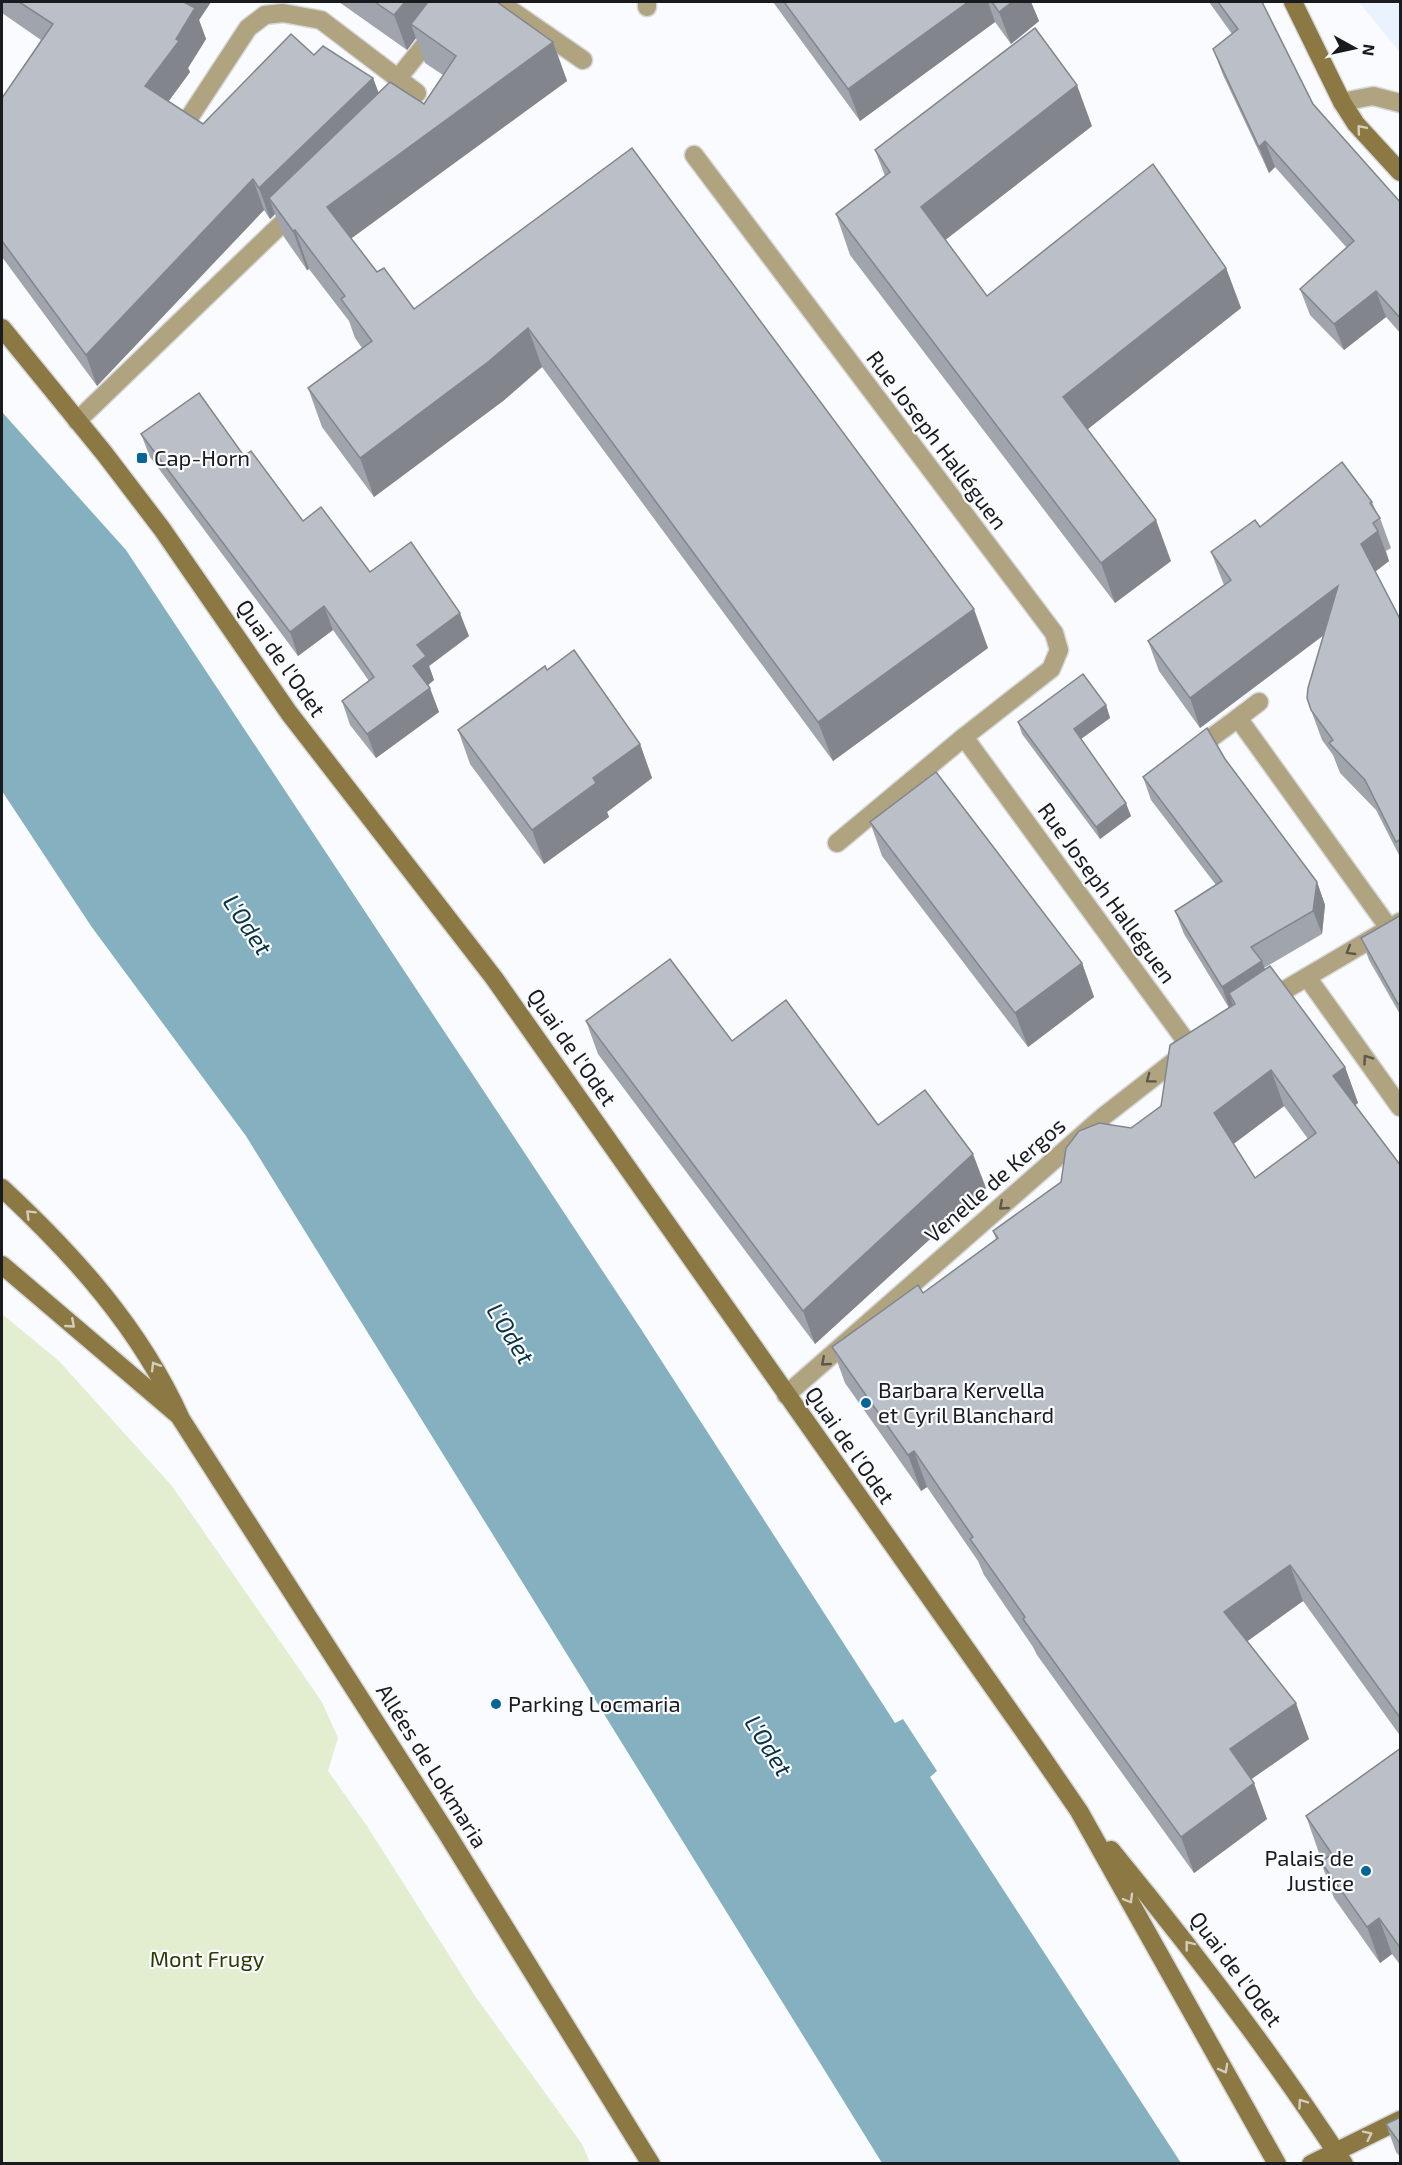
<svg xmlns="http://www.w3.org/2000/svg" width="1402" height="2165" font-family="'Exo 2',sans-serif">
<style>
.built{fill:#eaf2fe}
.green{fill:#e3edd0}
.water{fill:#84b0c0}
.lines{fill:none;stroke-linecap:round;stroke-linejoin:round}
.lane-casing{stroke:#d5d7da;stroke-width:21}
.street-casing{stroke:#d5d7da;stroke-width:21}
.secondary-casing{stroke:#d5d7da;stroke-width:21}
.lane{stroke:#b0a380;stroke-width:18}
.street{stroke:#b0a380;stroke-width:18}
.secondary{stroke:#8c7843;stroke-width:18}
.wall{fill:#a0a4ac;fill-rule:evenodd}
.shaded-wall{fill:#82868c}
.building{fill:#babfc8;stroke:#82868c;stroke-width:1.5;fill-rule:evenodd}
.oneway{stroke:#d3cdbd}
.oneway2{stroke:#5e584a}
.poi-dot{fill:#056595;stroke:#f9fbfe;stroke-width:2}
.labels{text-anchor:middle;stroke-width:4.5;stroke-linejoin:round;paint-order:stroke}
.street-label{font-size:22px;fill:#1a1b1e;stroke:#f9fbfe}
.poi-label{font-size:22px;fill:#1a1b1e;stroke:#f9fbfe;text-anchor:start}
.park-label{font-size:22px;fill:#2d3b00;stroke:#f9fbfe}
.water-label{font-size:24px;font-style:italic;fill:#09333f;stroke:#f9fbfe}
</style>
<rect width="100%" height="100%" fill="#f9fbfe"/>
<path class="built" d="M1359,2H1400V52Z"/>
<path class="green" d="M2,1314L59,1361L172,1486L322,1702L338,1738L328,1771L367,1826L475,1996L582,2144L590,2163H2Z"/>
<path class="water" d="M2,412L126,550L639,1326L895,1723L903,1719L937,1771L930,1777L1181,2163H882L246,1136L91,926L2,791Z"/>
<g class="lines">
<defs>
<g id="lane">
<path d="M499,2L583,60"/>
<path d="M399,77L459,2"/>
<path d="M1342,102L1373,96L1400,103"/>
<path d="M185,124L248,28L265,15L283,13L321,20L417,93L395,114"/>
<path d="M77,421L296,210"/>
</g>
<g id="street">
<path d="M647,7V2"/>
<path d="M694,155L1054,633L1059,650L1051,669L964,737L1191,1048"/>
<path d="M1259,702L1238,718L1389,928"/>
<path d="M1204,743L1238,718"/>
<path d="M837,843L964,737"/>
<path d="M1307,977L1400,1107"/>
<path d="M1268,1000L1400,922"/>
<path d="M786,1395L1104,1116L1186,1052"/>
</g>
<g id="secondary">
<path d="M1293,2L1342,102L1356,124L1400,172"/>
<path d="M2,328L104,453L162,529L289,713L494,978L1033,1744L1079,1811L1277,2164"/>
<path d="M2,1188C74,1255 140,1328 181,1419L446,1832L651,2164"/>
<path d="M2,1265L178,1415"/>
<path d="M1111,1850C1194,1951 1272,2054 1344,2164"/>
<path d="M1311,2164L1400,2120"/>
</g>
</defs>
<use href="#lane" class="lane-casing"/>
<use href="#street" class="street-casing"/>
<use href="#secondary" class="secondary-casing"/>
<use href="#lane" class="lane"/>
<use href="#street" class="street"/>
<use href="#secondary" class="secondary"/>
</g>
<g class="wall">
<path d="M2,2H211L199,20L206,39L188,68L190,72L168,102L203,124L314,55L373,78L379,93L424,104L443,75L425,63L416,38L407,50L339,2H497L553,42L567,81L351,238L377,272L414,309L632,148L988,648L833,761L542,367L503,401L374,497L322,427L308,388L362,348L355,338L349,321L309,269L307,270L284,237L275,214L270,219L264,210L97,386L2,257V98L41,40L2,13Z"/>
<path d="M773,2H1031L1039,21L1011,44L995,22L860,121Z"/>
<path d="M1209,2H1262L1313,104L1401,203V334L1386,317L1344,350L1310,315L1300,289L1347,248L1275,167L1269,173L1223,75L1213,49L1232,34Z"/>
<path d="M1092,126L945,240L987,296L1226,268L1241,308L1087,429L1171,561L1115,603L850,255L836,214L885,176L875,150Z"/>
<path d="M141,434L244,456L303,521L370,572L469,636L429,666L434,680L428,685L439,712L376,758L350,725L342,701L369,681L333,630L298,656L150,457Z"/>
<path d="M1372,502L1376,511L1380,518L1391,548L1386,551L1389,561L1375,572L1401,620V859L1376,810L1340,773L1333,755L1322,740L1311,710L1324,635L1200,728L1159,671L1148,641L1224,585L1211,552L1260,527Z"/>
<path d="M547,670L640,744L652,778L607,812L609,817L544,864L470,764L458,730Z"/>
<path d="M1106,705L1110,718L1081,739L1131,816L1100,839L1022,734L1018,722Z"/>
<path d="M1225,759L1317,882L1325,905L1322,934L1264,968L1265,970L1345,1067L1358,1103L1355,1105L1401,1166V1737L1303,1601L1247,1641L1309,1739L1251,1779L1267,1819L1194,1873L1037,1655L1033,1647L984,1575L978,1561L927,1487L921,1491L845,1383L832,1347L923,1293L996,1239L993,1231L1061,1182L1161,1106L1229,1008L1184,934L1175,911L1216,885L1151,800L1143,777ZM1284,1106L1308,1139L1255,1178L1233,1144Z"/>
<path d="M870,822L1082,963L1094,997L1028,1047L882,856Z"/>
<path d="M1401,915V1016L1369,960L1361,938Z"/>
<path d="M586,1021L732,1041L986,1188L815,1344L598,1054Z"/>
<path d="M1401,1748V1966L1392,1954L1380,1963L1334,1898L1321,1862L1324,1860L1319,1853L1306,1816Z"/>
<path d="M1401,2117V2158L1396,2152L1386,2124Z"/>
</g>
<g class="shaded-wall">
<path d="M182,2H211L199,20L206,39L188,68L190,72L157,117L145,86Z"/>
<path d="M405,2H445L411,24L416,38L407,50L394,15Z"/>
<path d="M968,2H988L995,22L860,121L848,89Z"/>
<path d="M1012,2H1031L1039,21L1011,44L999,12Z"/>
<path d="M553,42L567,81L341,246L327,207Z"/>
<path d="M373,78L384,109L269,198L275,214L270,219L259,188Z"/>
<path d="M1077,85L1092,126L935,248L921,207Z"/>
<path d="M1265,141L1275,167L1269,173L1259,147Z"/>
<path d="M253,179L264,210L97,386L86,355Z"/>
<path d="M295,230L309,269L307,270L293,231Z"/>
<path d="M1226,268L1241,308L1078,437L1063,397Z"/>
<path d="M1376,291L1386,317L1344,350L1334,324Z"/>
<path d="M528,328L542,367L503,401L374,497L360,458Z"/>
<path d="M1156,520L1171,561L1115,603L1101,563Z"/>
<path d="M1378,531L1389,561L1372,574L1361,544Z"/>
<path d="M1338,586L1349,616L1200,728L1190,698Z"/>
<path d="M324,606L333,630L298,656L290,632Z"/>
<path d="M974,609L988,648L833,761L818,722Z"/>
<path d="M460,613L469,636L429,666L434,680L422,690L413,666L417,645Z"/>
<path d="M430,688L439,712L376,758L367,734Z"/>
<path d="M1106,705L1110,718L1078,741L1074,729Z"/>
<path d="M640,744L652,778L607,812L609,817L544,864L532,830L593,778Z"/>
<path d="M1126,803L1131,816L1100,839L1096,827Z"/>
<path d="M1317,882L1325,905L1322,934L1313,911Z"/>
<path d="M1262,961L1270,984L1229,993L1234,1007L1230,1010L1222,987Z"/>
<path d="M1082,963L1094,997L1028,1047L1015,1013Z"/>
<path d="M1345,1067L1358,1103L1346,1112L1333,1076Z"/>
<path d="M1271,1070L1284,1106L1227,1149L1214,1113Z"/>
<path d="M973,1154L986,1188L815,1344L803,1311Z"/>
<path d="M914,1451L927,1487L921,1491L908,1455Z"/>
<path d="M1290,1565L1303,1601L1238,1648L1224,1612Z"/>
<path d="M1296,1703L1309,1739L1243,1785L1230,1749Z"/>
<path d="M1254,1783L1267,1819L1194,1873L1181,1837Z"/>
<path d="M1379,1918L1392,1954L1380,1963L1367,1927Z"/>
</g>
<g class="building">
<path d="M19,2H184L195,8L176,39L179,41L145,86L203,124L291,34L314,55L323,46L373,78L259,188L253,179L86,355L2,241V98L53,24Z"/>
<path d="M375,2H405L394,15Z"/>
<path d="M428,2H497L553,42L327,207L377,272L384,268L414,309L632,148L974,609L818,722L528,328L488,362L360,458L308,388L372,341L341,299L345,296L295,230L293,231L269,198L390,82L424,104L456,56L411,24Z"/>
<path d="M784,2H968L848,89Z"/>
<path d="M992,2H1012L999,12Z"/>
<path d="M1218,2H1262L1313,104L1401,203V319L1376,291L1334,324L1300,289L1354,241L1265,141L1259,147L1213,49L1238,29Z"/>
<path d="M1035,28L1077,85L921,207L987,296L1153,164L1226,268L1063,397L1156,520L1101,563L836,214L890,172L875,150Z"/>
<path d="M199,393L244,456L251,451L303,521L321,507L370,572L411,542L460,613L417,645L426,656L413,666L430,688L367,734L342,701L374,677L324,606L290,632L141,434Z"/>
<path d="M1342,462L1372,502L1370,503L1380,518L1373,523L1378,531L1361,544L1401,621V839L1396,842L1365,780L1329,743L1333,740L1311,710L1307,698L1308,688L1338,586L1190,698L1148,641L1231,580L1211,552L1255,520L1260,527Z"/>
<path d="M574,650L640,744L593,778L596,783L532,830L458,730L545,666L547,670Z"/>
<path d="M1083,674L1106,705L1074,729L1126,803L1096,827L1018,722Z"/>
<path d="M1207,728L1225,759L1317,882L1313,911L1251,947L1262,961L1222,987L1175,911L1222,881L1143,777Z"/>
<path d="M936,772L1082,963L1015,1013L870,822Z"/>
<path d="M1401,915V1002L1398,1004L1361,938Z"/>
<path d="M670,959L732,1041L786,1000L878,1125L925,1090L973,1154L803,1311L586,1021Z"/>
<path d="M1270,966L1345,1067L1333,1076L1401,1166V1719L1290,1565L1224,1612L1296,1703L1230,1749L1254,1783L1181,1837L1023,1619L1025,1617L970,1539L973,1537L914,1451L908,1455L832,1347L918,1285L923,1293L998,1238L993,1231L1061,1182L1066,1148L1079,1131L1099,1123L1131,1128L1161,1106L1170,1045L1235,1004L1229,993ZM1271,1070L1316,1133L1255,1178L1214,1113Z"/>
<path d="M1401,1748V1949L1379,1918L1367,1927L1321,1862L1332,1854L1306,1816Z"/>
<path d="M1401,2117V2145L1386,2124Z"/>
</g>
<defs><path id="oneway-chevron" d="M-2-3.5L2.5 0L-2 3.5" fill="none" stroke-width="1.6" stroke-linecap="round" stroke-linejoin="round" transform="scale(1.5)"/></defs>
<g class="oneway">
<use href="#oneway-chevron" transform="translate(1361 129) rotate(-130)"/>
<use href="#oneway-chevron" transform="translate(30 1214) rotate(-135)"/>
<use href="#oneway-chevron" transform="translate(71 1324) rotate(41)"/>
<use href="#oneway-chevron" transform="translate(155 1366) rotate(-121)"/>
<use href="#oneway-chevron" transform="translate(1129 1899) rotate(60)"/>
<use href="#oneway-chevron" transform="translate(1189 1945) rotate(-128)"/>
<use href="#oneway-chevron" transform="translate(1224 2069) rotate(61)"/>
<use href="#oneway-chevron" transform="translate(1302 2103) rotate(-125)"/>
<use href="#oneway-chevron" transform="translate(1368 2135) rotate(-26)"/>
</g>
<g class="oneway2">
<use href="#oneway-chevron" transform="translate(1350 951) rotate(149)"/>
<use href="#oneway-chevron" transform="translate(1367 1059) rotate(-125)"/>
<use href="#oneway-chevron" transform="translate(1150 1079) rotate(143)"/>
<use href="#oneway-chevron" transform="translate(1003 1206) rotate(139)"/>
<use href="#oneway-chevron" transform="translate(825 1362) rotate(139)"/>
</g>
<g class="poi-dot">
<rect x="136" y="452" width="12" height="12" rx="3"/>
<circle cx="866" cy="1403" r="6"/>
<circle cx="496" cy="1704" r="6"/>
<circle cx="1366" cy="1871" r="6"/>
</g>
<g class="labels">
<g class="street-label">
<text transform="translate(937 440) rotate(53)" y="8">Rue Joseph Halléguen</text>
<text transform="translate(281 658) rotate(55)" y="8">Quai de l'Odet</text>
<text transform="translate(1107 893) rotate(54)" y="8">Rue Joseph Halléguen</text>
<text transform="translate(572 1047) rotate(55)" y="8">Quai de l'Odet</text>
<text transform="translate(995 1180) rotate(-41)" y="8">Venelle de Kergos</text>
<text transform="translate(850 1445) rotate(55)" y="8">Quai de l'Odet</text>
<text transform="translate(432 1766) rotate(58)" y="8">Allées de Lokmaria</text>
<text transform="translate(1236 1969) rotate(53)" y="8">Quai de l'Odet</text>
</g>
<g class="poi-label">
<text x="154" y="466">Cap-Horn</text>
<text x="878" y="1398">Barbara Kervella<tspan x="878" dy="25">et Cyril Blanchard</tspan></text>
<text x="508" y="1712">Parking Locmaria</text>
<text x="1354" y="1866" text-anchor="end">Palais de<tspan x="1354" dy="25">Justice</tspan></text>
</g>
<g class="park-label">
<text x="207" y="1967">Mont Frugy</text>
</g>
<g class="water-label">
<text transform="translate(247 925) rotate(56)" y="8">L'Odet</text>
<text transform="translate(510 1334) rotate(58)" y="8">L'Odet</text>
<text transform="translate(768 1746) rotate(58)" y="8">L'Odet</text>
</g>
</g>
<rect width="1402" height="2165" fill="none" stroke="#1a1b1e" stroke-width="6"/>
<g transform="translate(1354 48) rotate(98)" stroke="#f9fbfe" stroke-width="4.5" paint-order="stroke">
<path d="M0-4.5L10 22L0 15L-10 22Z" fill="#1a1b1e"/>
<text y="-9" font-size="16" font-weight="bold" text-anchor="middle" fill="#1a1b1e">N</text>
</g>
</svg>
